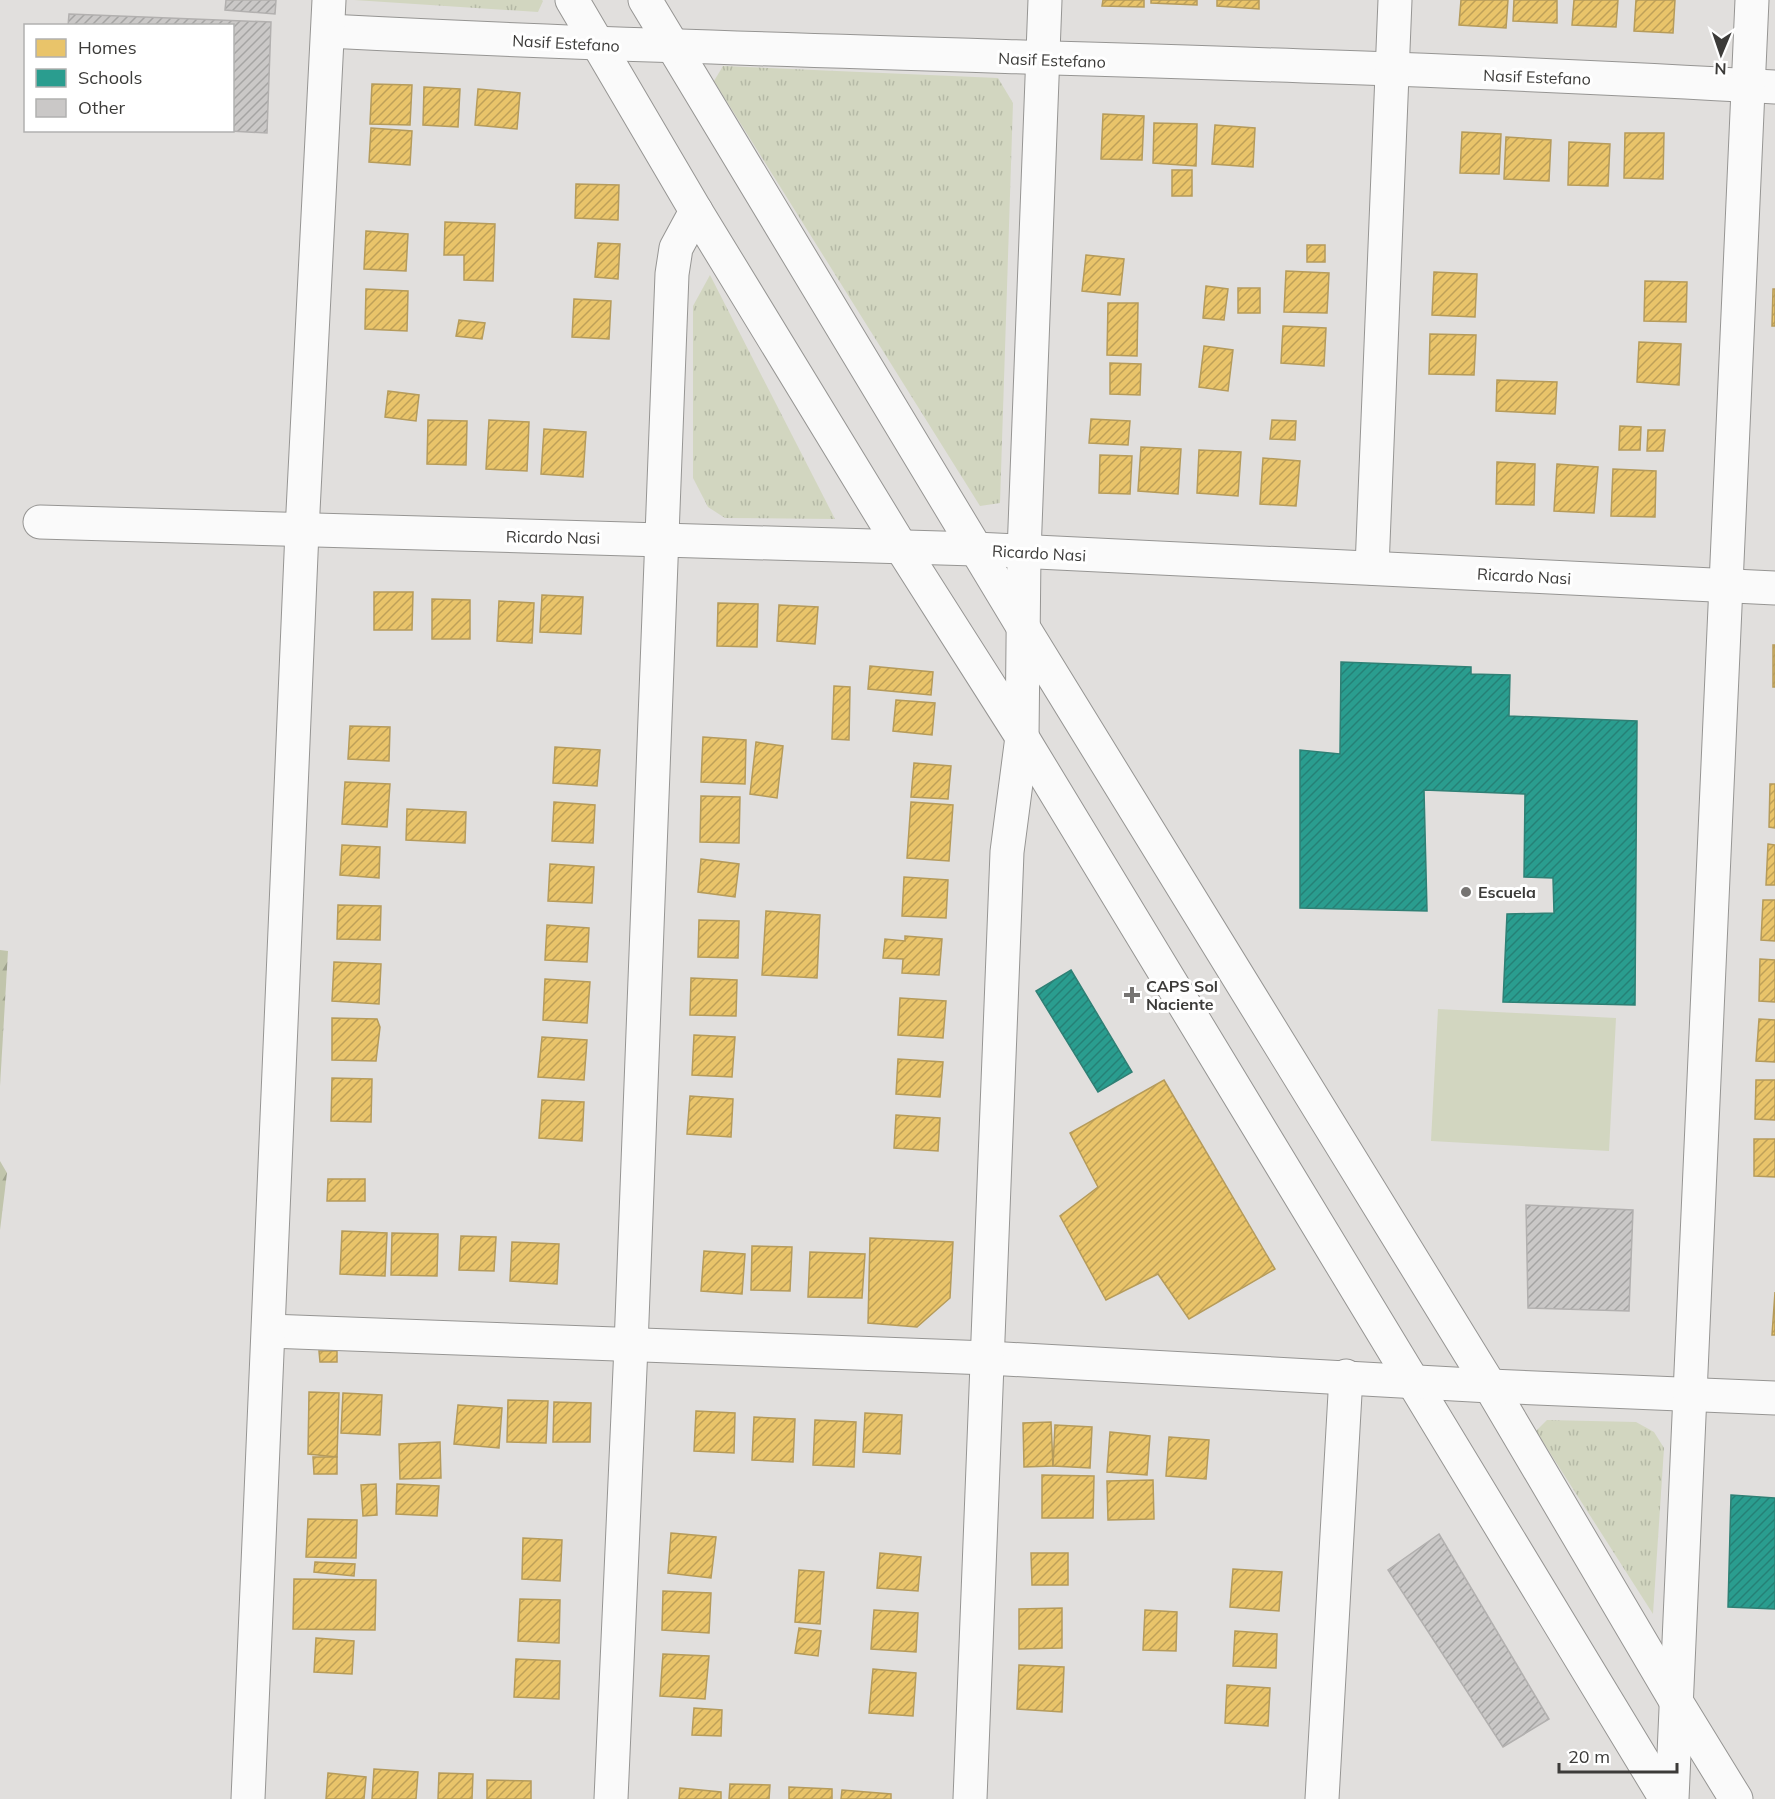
<svg xmlns="http://www.w3.org/2000/svg" width="1775" height="1799" font-family="Mulish,sans-serif">
<style>
.grass{fill:url(#grass-tufts)}
.forest{fill:url(#forest-firs)}
.garden{fill:#d2d6c0}
.homes{fill:url(#homes-hatch);stroke:#b59b5b;stroke-width:1.5}
.schools{fill:url(#schools-hatch);stroke:#2f8075;stroke-width:1.5}
.building{fill:url(#building-hatch);stroke:#b2b0af;stroke-width:1.5}
.lines{fill:none;stroke-linecap:round;stroke-linejoin:round}
.minor-casing{stroke:#969593;stroke-width:35}
.minor{stroke:#fafafa;stroke-width:33}
.poi-dot{fill:#767472;stroke:#fff;stroke-width:2}
.labels{text-anchor:middle;stroke-width:6;stroke-linejoin:round;paint-order:stroke}
.street-label{font-size:16px;fill:#3c3b39;stroke:#fff}
.poi-label{font-size:16px;font-weight:bold;fill:#3c3b39;stroke:#fff;text-anchor:start}
</style>
<defs>
<pattern id="grass-tufts" width="24" height="20" patternUnits="userSpaceOnUse" patternTransform="scale(1.5)"><rect width="24" height="20" fill="#d2d6c0"/><path d="M3 7l-1-3M5 7V3M7 7l1-3M15 17l-1-3M17 17v-4M19 17l1-3" fill="none" stroke="#b5b9a6"/></pattern>
<pattern id="forest-firs" width="22" height="20" patternUnits="userSpaceOnUse" patternTransform="scale(1.5)"><rect width="22" height="20" fill="#c1c5ac"/><path d="M5 1l3.5 6h-7zM16 11l3.5 6h-7z" fill="#9ea18d"/></pattern>
<pattern id="homes-hatch" width="6" height="6" patternUnits="userSpaceOnUse" patternTransform="scale(1.5)"><rect width="6" height="6" fill="#e9c46a"/><path d="M-1 1l2-2M0 6l6-6M5 7l2-2" fill="none" stroke="#bea058"/></pattern>
<pattern id="schools-hatch" width="6" height="6" patternUnits="userSpaceOnUse" patternTransform="scale(1.5)"><rect width="6" height="6" fill="#2a9d8f"/><path d="M-1 1l2-2M0 6l6-6M5 7l2-2" fill="none" stroke="#258176"/></pattern>
<pattern id="building-hatch" width="6" height="6" patternUnits="userSpaceOnUse" patternTransform="scale(1.5)"><rect width="6" height="6" fill="#cac8c7"/><path d="M-1 1l2-2M0 6l6-6M5 7l2-2" fill="none" stroke="#a5a4a3"/></pattern>
</defs>
<rect width="100%" height="100%" fill="#e1dfdd"/>
<g class="grass">
<path d="M354,0H542L543,1L538,12Z"/>
<path d="M723,66L998,78L1013,103L1000,503L980,506L714,81Z"/>
<path d="M710,275L835,519L725,518L708,507L693,478V306Z"/>
<path d="M1547,1420L1636,1422L1654,1432L1664,1448L1653,1614L1536,1431Z"/>
</g>
<g class="forest">
<path d="M0,950L8,951L0,1086Z"/>
<path d="M0,1161L7,1173L0,1230Z"/>
</g>
<path class="garden" d="M1438,1009L1616,1018L1609,1151L1431,1141Z"/>
<g class="homes">
<path d="M1103,0H1144V7L1102,6Z"/>
<path d="M1151,0H1197V5L1151,3Z"/>
<path d="M1217,0H1259V9L1217,6Z"/>
<path d="M1461,0H1508L1506,28L1459,25Z"/>
<path d="M1514,0H1557V23L1513,21Z"/>
<path d="M1574,0H1618L1616,27L1572,25Z"/>
<path d="M1636,0H1675L1673,33L1634,31Z"/>
<path d="M372,84L412,85L410,125L370,124Z"/>
<path d="M424,87L460,89L458,127L423,125Z"/>
<path d="M478,89L520,93L517,129L475,125Z"/>
<path d="M1103,114L1144,116L1142,160L1101,159Z"/>
<path d="M1154,123L1197,124L1196,166L1153,163Z"/>
<path d="M1215,125L1255,128L1253,167L1212,164Z"/>
<path d="M371,128L412,131L410,165L369,162Z"/>
<path d="M1462,132L1501,134L1499,174L1460,173Z"/>
<path d="M1625,133H1664L1663,179L1624,178Z"/>
<path d="M1506,137L1551,140L1549,181L1504,179Z"/>
<path d="M1569,142L1610,144L1608,186L1568,185Z"/>
<rect x="1172" y="170" width="20" height="26"/>
<path d="M576,184L619,185L618,220L575,218Z"/>
<path d="M445,222L495,224L493,281L464,280V255H444Z"/>
<path d="M366,231L408,234L406,271L364,269Z"/>
<path d="M598,243L620,244L618,279L595,277Z"/>
<rect x="1307" y="245" width="18" height="17"/>
<path d="M1086,255L1124,259L1120,295L1082,291Z"/>
<path d="M1286,271L1329,273L1327,313L1284,312Z"/>
<path d="M1434,272L1477,274L1475,317L1432,315Z"/>
<path d="M1645,281L1687,282L1686,322L1644,321Z"/>
<path d="M1206,286L1228,289L1224,320L1203,318Z"/>
<rect x="1238" y="288" width="22" height="25"/>
<path d="M366,289L408,291L407,331L365,329Z"/>
<path d="M1773,289H1775V326H1772Z"/>
<path d="M574,299L611,301L609,339L572,337Z"/>
<path d="M1108,303H1138L1137,356L1107,355Z"/>
<path d="M459,320L485,323L482,339L456,336Z"/>
<path d="M1283,326L1326,328L1324,366L1281,363Z"/>
<path d="M1430,334L1476,335L1474,375L1429,374Z"/>
<path d="M1639,342L1681,344L1679,385L1637,382Z"/>
<path d="M1204,346L1233,350L1228,391L1199,387Z"/>
<path d="M1110,363L1141,364L1140,395L1110,394Z"/>
<path d="M1497,380L1557,382L1555,414L1496,411Z"/>
<path d="M388,391L419,395L416,421L385,417Z"/>
<path d="M1091,419L1130,421L1128,445L1089,443Z"/>
<path d="M428,420L467,421L466,465L427,464Z"/>
<path d="M489,420L529,422L527,471L486,469Z"/>
<path d="M1272,420L1296,421L1295,440L1270,439Z"/>
<path d="M1620,426L1641,427L1640,450H1619Z"/>
<path d="M544,429L586,432L583,477L541,474Z"/>
<path d="M1648,430H1665L1663,451H1647Z"/>
<path d="M1141,447L1181,449L1178,494L1138,491Z"/>
<path d="M1199,450L1241,452L1238,496L1197,493Z"/>
<path d="M1100,455L1132,456L1130,494L1099,493Z"/>
<path d="M1263,458L1300,461L1296,506L1260,504Z"/>
<path d="M1497,462L1535,464L1534,505L1496,504Z"/>
<path d="M1557,464L1598,467L1594,513L1554,511Z"/>
<path d="M1613,469L1656,471L1655,517L1611,516Z"/>
<path d="M374,592H413L412,630H374Z"/>
<path d="M542,595L583,597L581,634L540,632Z"/>
<path d="M432,599L470,600V639H432Z"/>
<path d="M499,601L534,603L532,643L497,641Z"/>
<path d="M718,603L758,604L757,647L717,646Z"/>
<path d="M779,605L818,607L815,644L777,641Z"/>
<rect x="1773" y="645" width="2" height="42"/>
<path d="M870,666L933,672L931,695L868,689Z"/>
<path d="M834,686L850,687L849,740L832,739Z"/>
<path d="M896,700L935,703L932,735L893,731Z"/>
<path d="M350,726L390,727L389,761L348,759Z"/>
<path d="M703,737L746,740L745,784L701,782Z"/>
<path d="M756,742L783,746L777,798L750,794Z"/>
<path d="M555,747L600,750L597,786L553,783Z"/>
<path d="M914,763L951,766L948,799L911,797Z"/>
<path d="M345,782L390,784L387,827L342,824Z"/>
<path d="M1770,784H1775V828L1769,827Z"/>
<path d="M701,796L740,797L739,843L700,842Z"/>
<path d="M554,802L595,805L593,843L552,841Z"/>
<path d="M911,802L953,805L949,861L907,858Z"/>
<path d="M407,809L466,812L465,843L406,840Z"/>
<path d="M1768,844L1775,845V885H1766Z"/>
<path d="M342,845L380,847L379,878L340,875Z"/>
<path d="M701,859L739,864L735,897L698,892Z"/>
<path d="M550,864L594,867L592,903L548,901Z"/>
<path d="M904,877L948,880L946,918L902,916Z"/>
<path d="M1763,900H1775V941L1761,940Z"/>
<path d="M338,905L381,906L380,940L337,939Z"/>
<path d="M766,911L820,915L817,978L762,975Z"/>
<path d="M699,920L739,921L738,958L698,957Z"/>
<path d="M547,925L589,928L587,962L545,960Z"/>
<path d="M905,936L942,939L939,975L902,973L903,959L883,958L885,939L905,941Z"/>
<path d="M1760,959L1775,960V1002L1759,1001Z"/>
<path d="M334,962L381,964L379,1004L332,1001Z"/>
<path d="M691,978L737,980L736,1016L690,1015Z"/>
<path d="M545,979L590,982L587,1023L543,1020Z"/>
<path d="M900,998L946,1001L943,1038L898,1035Z"/>
<path d="M332,1018L377,1019L380,1027L376,1061L332,1060Z"/>
<path d="M1759,1019L1775,1020V1062L1756,1061Z"/>
<path d="M694,1035L735,1037L732,1077L692,1075Z"/>
<path d="M542,1037L587,1040L584,1080L538,1077Z"/>
<path d="M898,1059L943,1062L940,1097L896,1094Z"/>
<path d="M332,1078L372,1079L371,1122L331,1121Z"/>
<path d="M1164,1080L1275,1269L1189,1319L1158,1274L1106,1300L1060,1216L1098,1187L1070,1133Z"/>
<path d="M1756,1080H1775V1120L1755,1119Z"/>
<path d="M690,1096L733,1099L731,1137L687,1134Z"/>
<path d="M542,1100L584,1102L582,1141L539,1138Z"/>
<path d="M896,1115L940,1118L938,1151L894,1148Z"/>
<path d="M1754,1139H1775V1177L1754,1176Z"/>
<path d="M328,1179H365V1201H327Z"/>
<path d="M342,1231L387,1233L385,1276L340,1274Z"/>
<path d="M392,1233L438,1234L437,1276L391,1275Z"/>
<path d="M461,1236L496,1237L494,1271L459,1270Z"/>
<path d="M870,1238L953,1242L950,1298L917,1327L868,1323Z"/>
<path d="M512,1242L559,1244L557,1284L510,1281Z"/>
<path d="M752,1246L792,1247L790,1291L751,1290Z"/>
<path d="M704,1251L745,1254L742,1294L701,1291Z"/>
<path d="M810,1252L865,1254L862,1298L808,1297Z"/>
<path d="M1775,1292V1335H1772Z"/>
<path d="M319,1351H337V1362H320Z"/>
<path d="M309,1392L339,1393L337,1457L308,1454Z"/>
<path d="M343,1393L382,1395L380,1435L341,1433Z"/>
<path d="M508,1400L548,1401L546,1443L507,1442Z"/>
<path d="M554,1402L591,1403L590,1442H553Z"/>
<path d="M458,1405L502,1408L499,1448L454,1444Z"/>
<path d="M696,1411L735,1413L734,1453L694,1451Z"/>
<path d="M865,1413L902,1415L900,1454L863,1452Z"/>
<path d="M754,1417L795,1419L793,1462L752,1460Z"/>
<path d="M815,1420L856,1422L854,1467L813,1465Z"/>
<path d="M1051,1422L1053,1466L1024,1467L1023,1423Z"/>
<path d="M1055,1425L1092,1427L1090,1468L1053,1466Z"/>
<path d="M1110,1432L1150,1436L1147,1475L1107,1472Z"/>
<path d="M1169,1437L1209,1440L1206,1479L1166,1476Z"/>
<path d="M440,1442L441,1478L400,1479L399,1444Z"/>
<path d="M313,1457H337V1474H314Z"/>
<path d="M1042,1475L1094,1476L1093,1518H1042Z"/>
<path d="M1153,1480L1154,1519L1108,1520L1107,1481Z"/>
<path d="M376,1484L377,1515L363,1516L361,1485Z"/>
<path d="M397,1484L439,1486L437,1516L396,1514Z"/>
<path d="M308,1519L357,1520L356,1558L306,1557Z"/>
<path d="M671,1533L716,1537L711,1578L668,1573Z"/>
<path d="M523,1538L562,1540L560,1581L522,1579Z"/>
<path d="M880,1553L921,1557L918,1591L877,1588Z"/>
<path d="M1031,1553H1068V1585H1032Z"/>
<path d="M315,1562L355,1564L354,1576L314,1572Z"/>
<path d="M1233,1569L1282,1572L1279,1611L1230,1607Z"/>
<path d="M799,1570L824,1572L820,1624L795,1622Z"/>
<path d="M294,1579L376,1580L375,1630L293,1629Z"/>
<path d="M663,1591L711,1593L709,1633L662,1630Z"/>
<path d="M520,1599L560,1600L559,1643L518,1641Z"/>
<path d="M1062,1608V1648L1019,1649V1609Z"/>
<path d="M874,1610L918,1613L916,1652L871,1649Z"/>
<path d="M1145,1610L1177,1612L1176,1651L1143,1650Z"/>
<path d="M799,1628L821,1631L818,1656L795,1653Z"/>
<path d="M1235,1631L1277,1634L1276,1668L1233,1666Z"/>
<path d="M316,1638L354,1641L352,1674L314,1672Z"/>
<path d="M663,1654L709,1656L705,1699L660,1696Z"/>
<path d="M516,1659L560,1661L559,1699L514,1697Z"/>
<path d="M1019,1665L1064,1667L1062,1712L1017,1709Z"/>
<path d="M873,1669L916,1673L913,1716L869,1713Z"/>
<path d="M1227,1685L1270,1688L1268,1726L1225,1723Z"/>
<path d="M694,1708L722,1710L721,1736L692,1735Z"/>
<path d="M374,1769L418,1772L416,1799H372Z"/>
<path d="M328,1773L366,1777L364,1799H326Z"/>
<path d="M439,1773L473,1774L472,1799H438Z"/>
<path d="M487,1780L531,1781V1799H487Z"/>
<path d="M730,1784L770,1785L769,1799H729Z"/>
<path d="M789,1787L832,1789V1799H789Z"/>
<path d="M680,1788L721,1792V1799H679Z"/>
<path d="M842,1790L891,1794V1799H841Z"/>
</g>
<g class="schools">
<path d="M1341,662L1471,667V674L1510,675L1509,716L1637,721L1635,1005L1503,1002L1507,914L1554,913L1553,878L1524,877L1525,794L1424,790L1427,911L1300,908V750L1340,754Z"/>
<path d="M1071,970L1132,1072L1098,1092L1036,991Z"/>
<path d="M1731,1495L1775,1498V1609L1728,1607Z"/>
</g>
<g class="building">
<path d="M226,0H276L275,14L225,10Z"/>
<path d="M69,14L271,22L267,133L213,130H232V26H68Z"/>
<path d="M1526,1205L1633,1210L1629,1311L1528,1308Z"/>
<path d="M1439,1534L1549,1719L1503,1747L1388,1570Z"/>
</g>
<g class="lines">
<defs>
<g id="minor">
<path d="M572,0L696,211L901,547L1022,737L1666,1799"/>
<path d="M645,0L1023,627L1490,1386L1677,1703L1736,1799"/>
<path d="M328,31C810,56 1293,59 1775,87"/>
<path d="M40,522L975,549L1775,588"/>
<path d="M1372,568L1395,0"/>
<path d="M269,1331L988,1358L1490,1386L1775,1398"/>
<path d="M248,1799L302,531L329,0"/>
<path d="M611,1799L631,1346L672,274L676,248L696,211"/>
<path d="M970,1799L1007,852L1022,737L1024,553L1045,0"/>
<path d="M1322,1799L1346,1376"/>
<path d="M1672,1799L1752,0"/>
</g>
</defs>
<use href="#minor" class="minor-casing"/>
<use href="#minor" class="minor"/>
</g>
<g class="poi-dot">
<circle cx="1466" cy="892" r="6"/>
<path d="M1129 986h6v6h6v6h-6v6h-6v-6h-6v-6h6z"/>
</g>
<g class="labels">
<g class="street-label">
<text transform="translate(566 43) rotate(3)" y="6">Nasif Estefano</text>
<text transform="translate(1052 60) rotate(2)" y="6">Nasif Estefano</text>
<text transform="translate(1537 77) rotate(2)" y="6">Nasif Estefano</text>
<text transform="translate(553 537) rotate(1)" y="6">Ricardo Nasi</text>
<text transform="translate(1039 553) rotate(3)" y="6">Ricardo Nasi</text>
<text transform="translate(1524 576) rotate(3)" y="6">Ricardo Nasi</text>
</g>
<g class="poi-label">
<text x="1478" y="898">Escuela</text>
<text x="1146" y="992">CAPS Sol<tspan x="1146" dy="18">Naciente</tspan></text>
</g>
</g>
<rect x="24" y="24" width="210" height="108" fill="#ffffff" stroke="#b1b1b0" stroke-width="1.5"/>
<rect x="36" y="39" width="30" height="18" fill="#e9c46a" stroke="#b1b1b0" stroke-width="1.5"/>
<text x="78" y="54" font-size="18" fill="#3c3b39">Homes</text>
<rect x="36" y="69" width="30" height="18" fill="#2a9d8f" stroke="#b1b1b0" stroke-width="1.5"/>
<text x="78" y="84" font-size="18" fill="#3c3b39">Schools</text>
<rect x="36" y="99" width="30" height="18" fill="#cac8c7" stroke="#b1b1b0" stroke-width="1.5"/>
<text x="78" y="114" font-size="18" fill="#3c3b39">Other</text>
<g transform="translate(1721 54) rotate(182)" stroke="#ffffff" stroke-width="4.5" paint-order="stroke">
<path d="M0-4.5L10 22L0 15L-10 22Z" fill="#3c3b39"/>
<text y="-9" font-size="16" font-weight="bold" text-anchor="middle" fill="#3c3b39">N</text>
</g>
<path d="M1559 1763v9h118v-9" fill="none" stroke="#3c3b39" stroke-width="3"/>
<text x="1568" y="1763" font-size="18" fill="#3c3b39" stroke="#ffffff" stroke-width="4.5" paint-order="stroke">20 m</text>
</svg>
